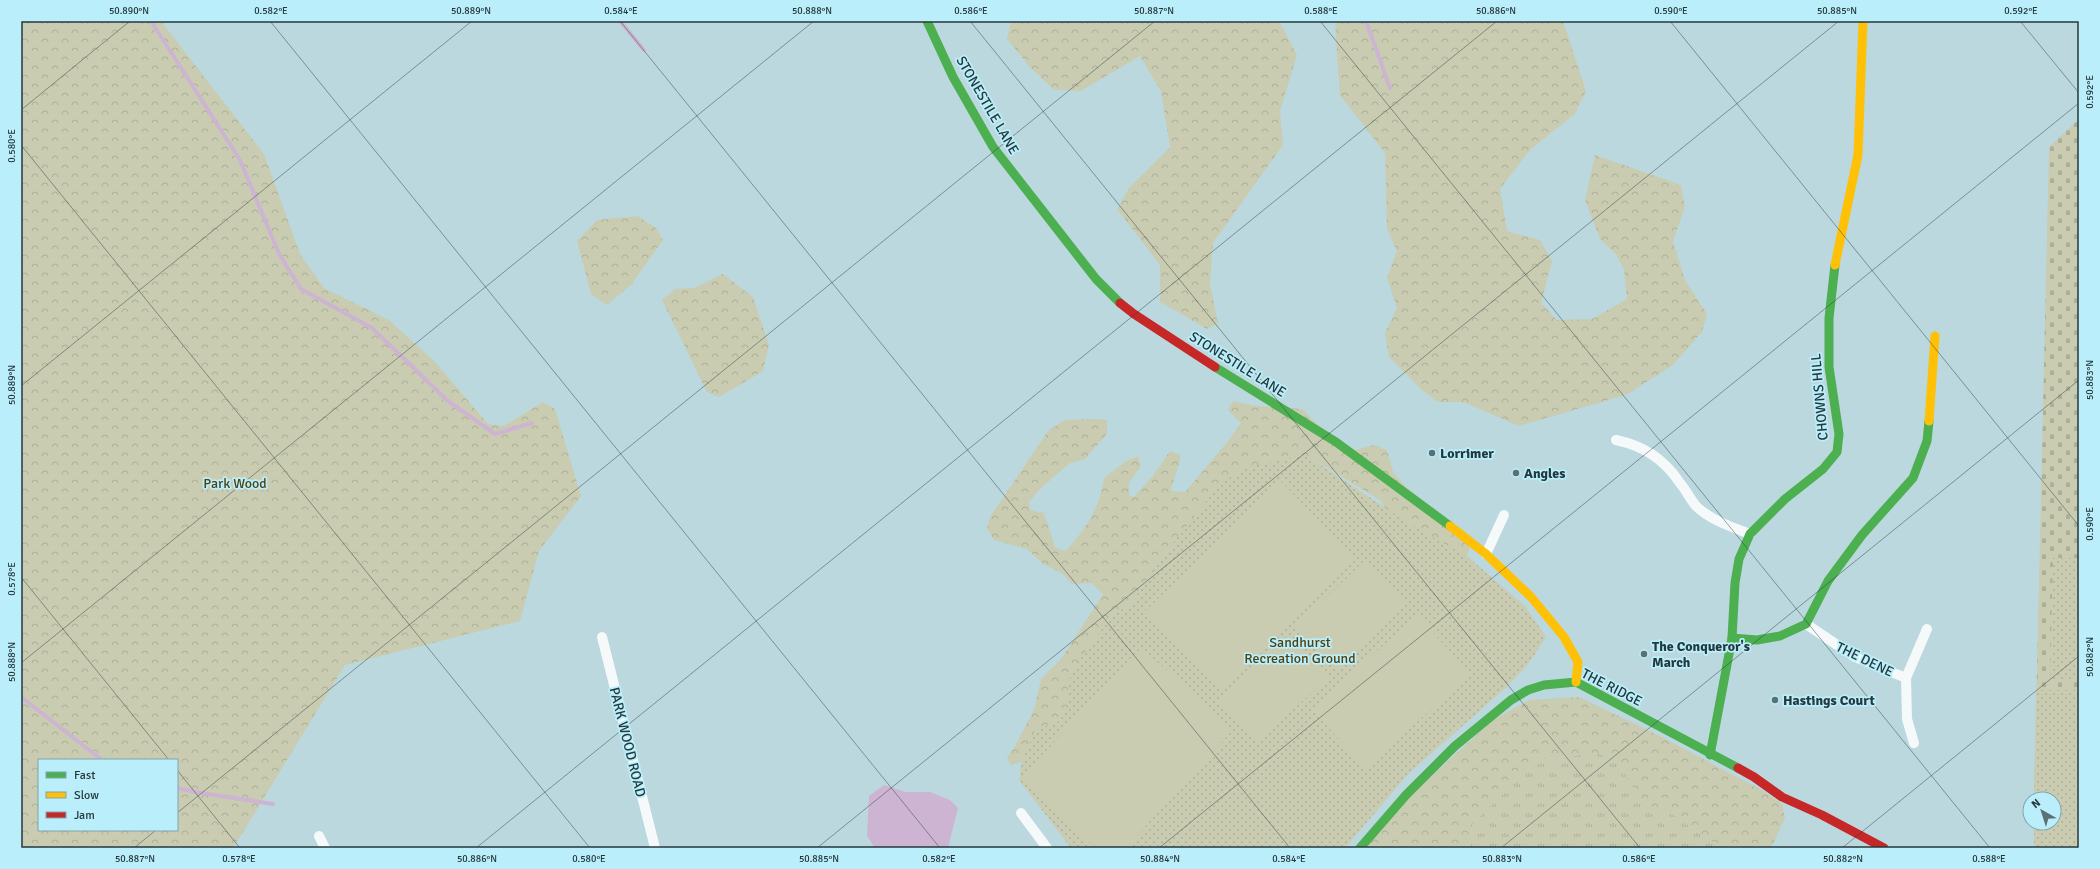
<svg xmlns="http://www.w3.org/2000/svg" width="2100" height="869" font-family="Signika,sans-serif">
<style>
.grass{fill:url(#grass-tufts)}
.forest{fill:url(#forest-crowns);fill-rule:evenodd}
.cemetery{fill:url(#cemetery-stones)}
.park{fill:url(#park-dots)}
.pitch{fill:#c9ccb1}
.water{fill:#ceb4d3}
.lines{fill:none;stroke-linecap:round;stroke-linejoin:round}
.stream{stroke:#ceb4d3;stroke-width:4}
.street{stroke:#f5f9fa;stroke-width:10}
.fast{stroke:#4caf50;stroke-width:9}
.slow{stroke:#ffc107;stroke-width:9}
.jam{stroke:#c62828;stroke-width:9}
.ticks{fill:none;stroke:#24393d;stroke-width:1;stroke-opacity:0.45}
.poi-dot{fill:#597175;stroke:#baeefa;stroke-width:1.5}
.labels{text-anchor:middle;stroke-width:3.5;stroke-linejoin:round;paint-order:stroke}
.street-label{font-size:14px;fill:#24393d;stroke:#baeefa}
.poi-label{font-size:14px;font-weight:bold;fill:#24393d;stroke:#baeefa;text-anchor:start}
.park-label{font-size:14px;fill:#4e4011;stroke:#baeefa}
.neatline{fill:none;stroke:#24393d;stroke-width:1.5}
.ticks-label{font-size:10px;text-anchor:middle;fill:#24393d}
</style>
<defs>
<pattern id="grass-tufts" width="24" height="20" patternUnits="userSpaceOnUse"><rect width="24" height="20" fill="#c9ccb1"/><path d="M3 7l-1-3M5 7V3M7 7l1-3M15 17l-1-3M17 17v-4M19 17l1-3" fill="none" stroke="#acb099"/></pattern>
<pattern id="forest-crowns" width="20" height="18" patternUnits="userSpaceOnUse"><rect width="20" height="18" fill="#c9ccb1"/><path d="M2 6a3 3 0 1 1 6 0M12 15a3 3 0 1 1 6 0" fill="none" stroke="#acb099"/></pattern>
<pattern id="cemetery-stones" width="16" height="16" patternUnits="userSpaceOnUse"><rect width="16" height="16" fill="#c9ccb1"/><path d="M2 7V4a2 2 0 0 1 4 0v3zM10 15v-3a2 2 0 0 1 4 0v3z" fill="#acb099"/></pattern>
<pattern id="park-dots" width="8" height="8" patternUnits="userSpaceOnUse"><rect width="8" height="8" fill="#c9ccb1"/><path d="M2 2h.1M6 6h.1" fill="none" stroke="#acb099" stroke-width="1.8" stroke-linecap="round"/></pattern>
</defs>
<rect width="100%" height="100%" fill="#bbd8de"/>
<path class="grass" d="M1598,753L1619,764L1642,803L1672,814L1722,848H1469L1472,843L1471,825L1537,760Z"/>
<g class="forest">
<path d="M21,21H161L264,154L300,254L324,288L389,320L435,362L488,424L504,426L543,402L555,409L581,496L539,551L520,621L345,665L235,845L230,848H21ZM39,760H177V830H39Z"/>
<path d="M1011,21H1279L1297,55L1280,111L1283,145L1213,243L1210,284L1218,323L1207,329L1160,302V265L1117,209L1129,188L1170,147L1161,91L1140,56L1081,91L1054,90L1029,66L1007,39Z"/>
<path d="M1335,21H1563L1586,91L1575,114L1530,150L1500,189L1507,231L1540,240L1552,261L1541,303L1557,320L1592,319L1627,299L1624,270L1616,254L1600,239L1585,200L1595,155L1681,185L1685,207L1673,241L1685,280L1707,314L1702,332L1673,365L1626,395L1519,426L1463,402H1438L1422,390L1389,357L1385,333L1397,308L1387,278L1397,251L1387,229L1385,153L1340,95Z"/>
<path d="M638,216L656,228L663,240L631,285L607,305L591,294L577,241L597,220Z"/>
<path d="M723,274L753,297L769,345L763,371L719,397L707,392L662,300L675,289L694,288Z"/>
<path d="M1233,401L1257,406L1302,409L1328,435L1355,450L1374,445L1387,450L1393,472L1404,485L1469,539V551L1463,564L1388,513L1380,500L1306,455L1173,543L1130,605L1112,615L1068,682V709L1058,722L1036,729L1021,762L1011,765L1007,758L1015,746L1034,710L1041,679L1061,659L1103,594L1092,583L1072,584L1062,573L1043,564L1027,549L994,540L987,528L990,517L1048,431L1064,420L1092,419L1107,420V434L1085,459L1070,463L1041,488L1029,502L1030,510L1044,513L1055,547L1066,551C1087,526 1099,510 1104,478L1126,461L1138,456L1141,466L1129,483V495L1134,497L1154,474L1170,451L1180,455C1180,468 1173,478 1171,491L1185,492L1229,440L1241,423L1228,410Z"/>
<path d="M1579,697L1660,736L1765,792L1782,804L1785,818L1771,848H1722L1672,814L1642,803L1619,764L1598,753L1537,760L1471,825L1472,843L1469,848H1364L1404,801L1493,720L1529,700Z"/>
</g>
<path class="cemetery" d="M2079,119V848H2034V823H2054V799H2034L2049,147Z"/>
<g class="park">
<path d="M1306,455L1408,523L1468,557L1525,606L1546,637L1529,663L1509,685L1409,773L1345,848H1071L1019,780L1022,760L1036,729L1058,722L1068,709V682L1079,661L1112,615L1130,605L1173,543L1222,482L1248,467Z"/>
<path d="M2053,558H2079V681L2050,680Z"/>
<path d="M2036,690H2079V848H2034V823H2054V799H2034Z"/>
</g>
<g class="pitch">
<path d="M1281,481L1356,559L1220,690L1145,611Z"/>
<path d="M1364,561L1405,604L1337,669L1296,626Z"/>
<path d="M1417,615L1471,674L1365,769L1312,709Z"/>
<path d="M1289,635L1328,678L1257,743L1218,700Z"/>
<path d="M1141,647L1233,730L1126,848H1096L1020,779Z"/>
</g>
<path class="water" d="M884,785L906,792H930L950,800L958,808L948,848H875L867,836L869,796Z"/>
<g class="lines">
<g class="stream">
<path d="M151,21L240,160L279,254L301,289L372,328L448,401L495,434L532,423"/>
<path d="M620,21L644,50"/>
<path d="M1366,21L1390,88"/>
<path d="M21,697L102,760"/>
<path d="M177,788L195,792L273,804"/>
</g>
<g class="street">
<path d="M1616,440C1644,446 1664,459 1680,483C1686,490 1690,499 1696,506C1710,520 1732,527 1750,534"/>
<path d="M1486,554L1504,515"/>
<path d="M1806,624L1855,657L1906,678"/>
<path d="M602,637L655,848"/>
<path d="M1914,743L1907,719L1906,678L1927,629"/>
<path d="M1021,813L1047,848"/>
<path d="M319,836L325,848"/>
</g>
<g class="fast">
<path d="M927,21L953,77L993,147L1096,279L1120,303"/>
<path d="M1215,367L1336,442L1450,526"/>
<path d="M1732,638L1757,640L1780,636L1806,624L1828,581L1862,535L1913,478L1927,441L1929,421"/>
<path d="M1710,755L1732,638L1735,583L1739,559L1750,534L1785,499L1823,469L1837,452L1839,434L1829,367V318L1835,265"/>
<path d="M1360,848L1406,795L1455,746L1511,700L1528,690L1544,685L1576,682L1738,768"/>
</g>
<g class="slow">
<path d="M1835,265L1858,155L1863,21"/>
<path d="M1929,421L1935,336"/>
<path d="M1450,526L1486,554L1531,597L1564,637L1578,662L1576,682"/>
</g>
<g class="jam">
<path d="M1120,303L1134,314L1215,367"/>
<path d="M1738,768L1754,777L1782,797L1822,815L1884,848"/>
</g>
</g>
<path class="ticks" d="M270,21L940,848M620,21L1290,848M970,21L1640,848M1320,21L1990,848M1670,21L2079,526M2020,21L2079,93M21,110L130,21M21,145L590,848M21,386L472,21M21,577L169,760M21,663L814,21M177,770L240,848M177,813L1155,21M134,848L156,830M476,848L1497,21M817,848L1839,21M1159,848L2079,103M1501,848L2079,380M1842,848L2079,656"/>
<g class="poi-dot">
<circle cx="1432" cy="453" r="4"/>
<circle cx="1516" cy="473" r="4"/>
<circle cx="1644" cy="654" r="4"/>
<circle cx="1775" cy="700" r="4"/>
</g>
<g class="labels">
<g class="street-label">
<text transform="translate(988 105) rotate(60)" y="5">STONESTILE LANE</text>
<text transform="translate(1238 364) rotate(32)" y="5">STONESTILE LANE</text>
<text transform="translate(1819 397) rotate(-95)" y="5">CHOWNS HILL</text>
<text transform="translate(1865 659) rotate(26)" y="5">THE DENE</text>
<text transform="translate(1612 687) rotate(27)" y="5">THE RIDGE</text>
<text transform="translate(628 742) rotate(76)" y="5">PARK WOOD ROAD</text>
</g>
<g class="poi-label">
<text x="1440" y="458">Lorrimer</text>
<text x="1524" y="478">Angles</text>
<text x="1652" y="651">The Conqueror's<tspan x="1652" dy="16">March</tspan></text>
<text x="1783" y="705">Hastings Court</text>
</g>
<g class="park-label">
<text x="235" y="488">Park Wood</text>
<text x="1300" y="647">Sandhurst<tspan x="1300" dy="16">Recreation Ground</tspan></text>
</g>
</g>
<rect width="2100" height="869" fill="none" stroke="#baeefa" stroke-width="44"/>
<rect x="38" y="759" width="140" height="72" fill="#baeefa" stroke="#7ea6ae"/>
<rect x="46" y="772" width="20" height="6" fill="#4caf50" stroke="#7ea6ae"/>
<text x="74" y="779" font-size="12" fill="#24393d">Fast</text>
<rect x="46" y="792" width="20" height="6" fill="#ffc107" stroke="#7ea6ae"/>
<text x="74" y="799" font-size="12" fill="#24393d">Slow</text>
<rect x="46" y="812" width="20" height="6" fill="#c62828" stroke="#7ea6ae"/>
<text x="74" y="819" font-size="12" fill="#24393d">Jam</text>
<g transform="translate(2042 811) rotate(321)"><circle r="19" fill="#baeefa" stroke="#7ea6ae"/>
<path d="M0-3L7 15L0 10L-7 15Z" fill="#597175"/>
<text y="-6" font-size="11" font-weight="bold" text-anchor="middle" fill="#24393d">N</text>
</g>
<rect x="22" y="22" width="2056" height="825" class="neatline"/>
<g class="ticks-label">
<text x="129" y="14">50.890°N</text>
<text x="271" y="14">0.582°E</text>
<text x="471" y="14">50.889°N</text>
<text x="621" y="14">0.584°E</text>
<text x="812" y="14">50.888°N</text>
<text x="971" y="14">0.586°E</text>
<text x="1154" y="14">50.887°N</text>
<text x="1321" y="14">0.588°E</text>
<text x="1496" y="14">50.886°N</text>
<text x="1671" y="14">0.590°E</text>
<text x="1837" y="14">50.885°N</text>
<text x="2021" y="14">0.592°E</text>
<text transform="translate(2089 92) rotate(-90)" y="4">0.592°E</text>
<text transform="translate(11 146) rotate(-90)" y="4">0.580°E</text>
<text transform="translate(2089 380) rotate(-90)" y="4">50.883°N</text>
<text transform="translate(11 385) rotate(-90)" y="4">50.889°N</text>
<text transform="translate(2089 524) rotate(-90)" y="4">0.590°E</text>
<text transform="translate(11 579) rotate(-90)" y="4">0.578°E</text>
<text transform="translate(2089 657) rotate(-90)" y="4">50.882°N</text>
<text transform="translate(11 662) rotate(-90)" y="4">50.888°N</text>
<text x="135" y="862">50.887°N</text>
<text x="239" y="862">0.578°E</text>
<text x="477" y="862">50.886°N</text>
<text x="589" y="862">0.580°E</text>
<text x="819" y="862">50.885°N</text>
<text x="939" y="862">0.582°E</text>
<text x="1160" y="862">50.884°N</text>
<text x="1289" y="862">0.584°E</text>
<text x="1502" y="862">50.883°N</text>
<text x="1639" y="862">0.586°E</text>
<text x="1843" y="862">50.882°N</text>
<text x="1989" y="862">0.588°E</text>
</g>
</svg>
